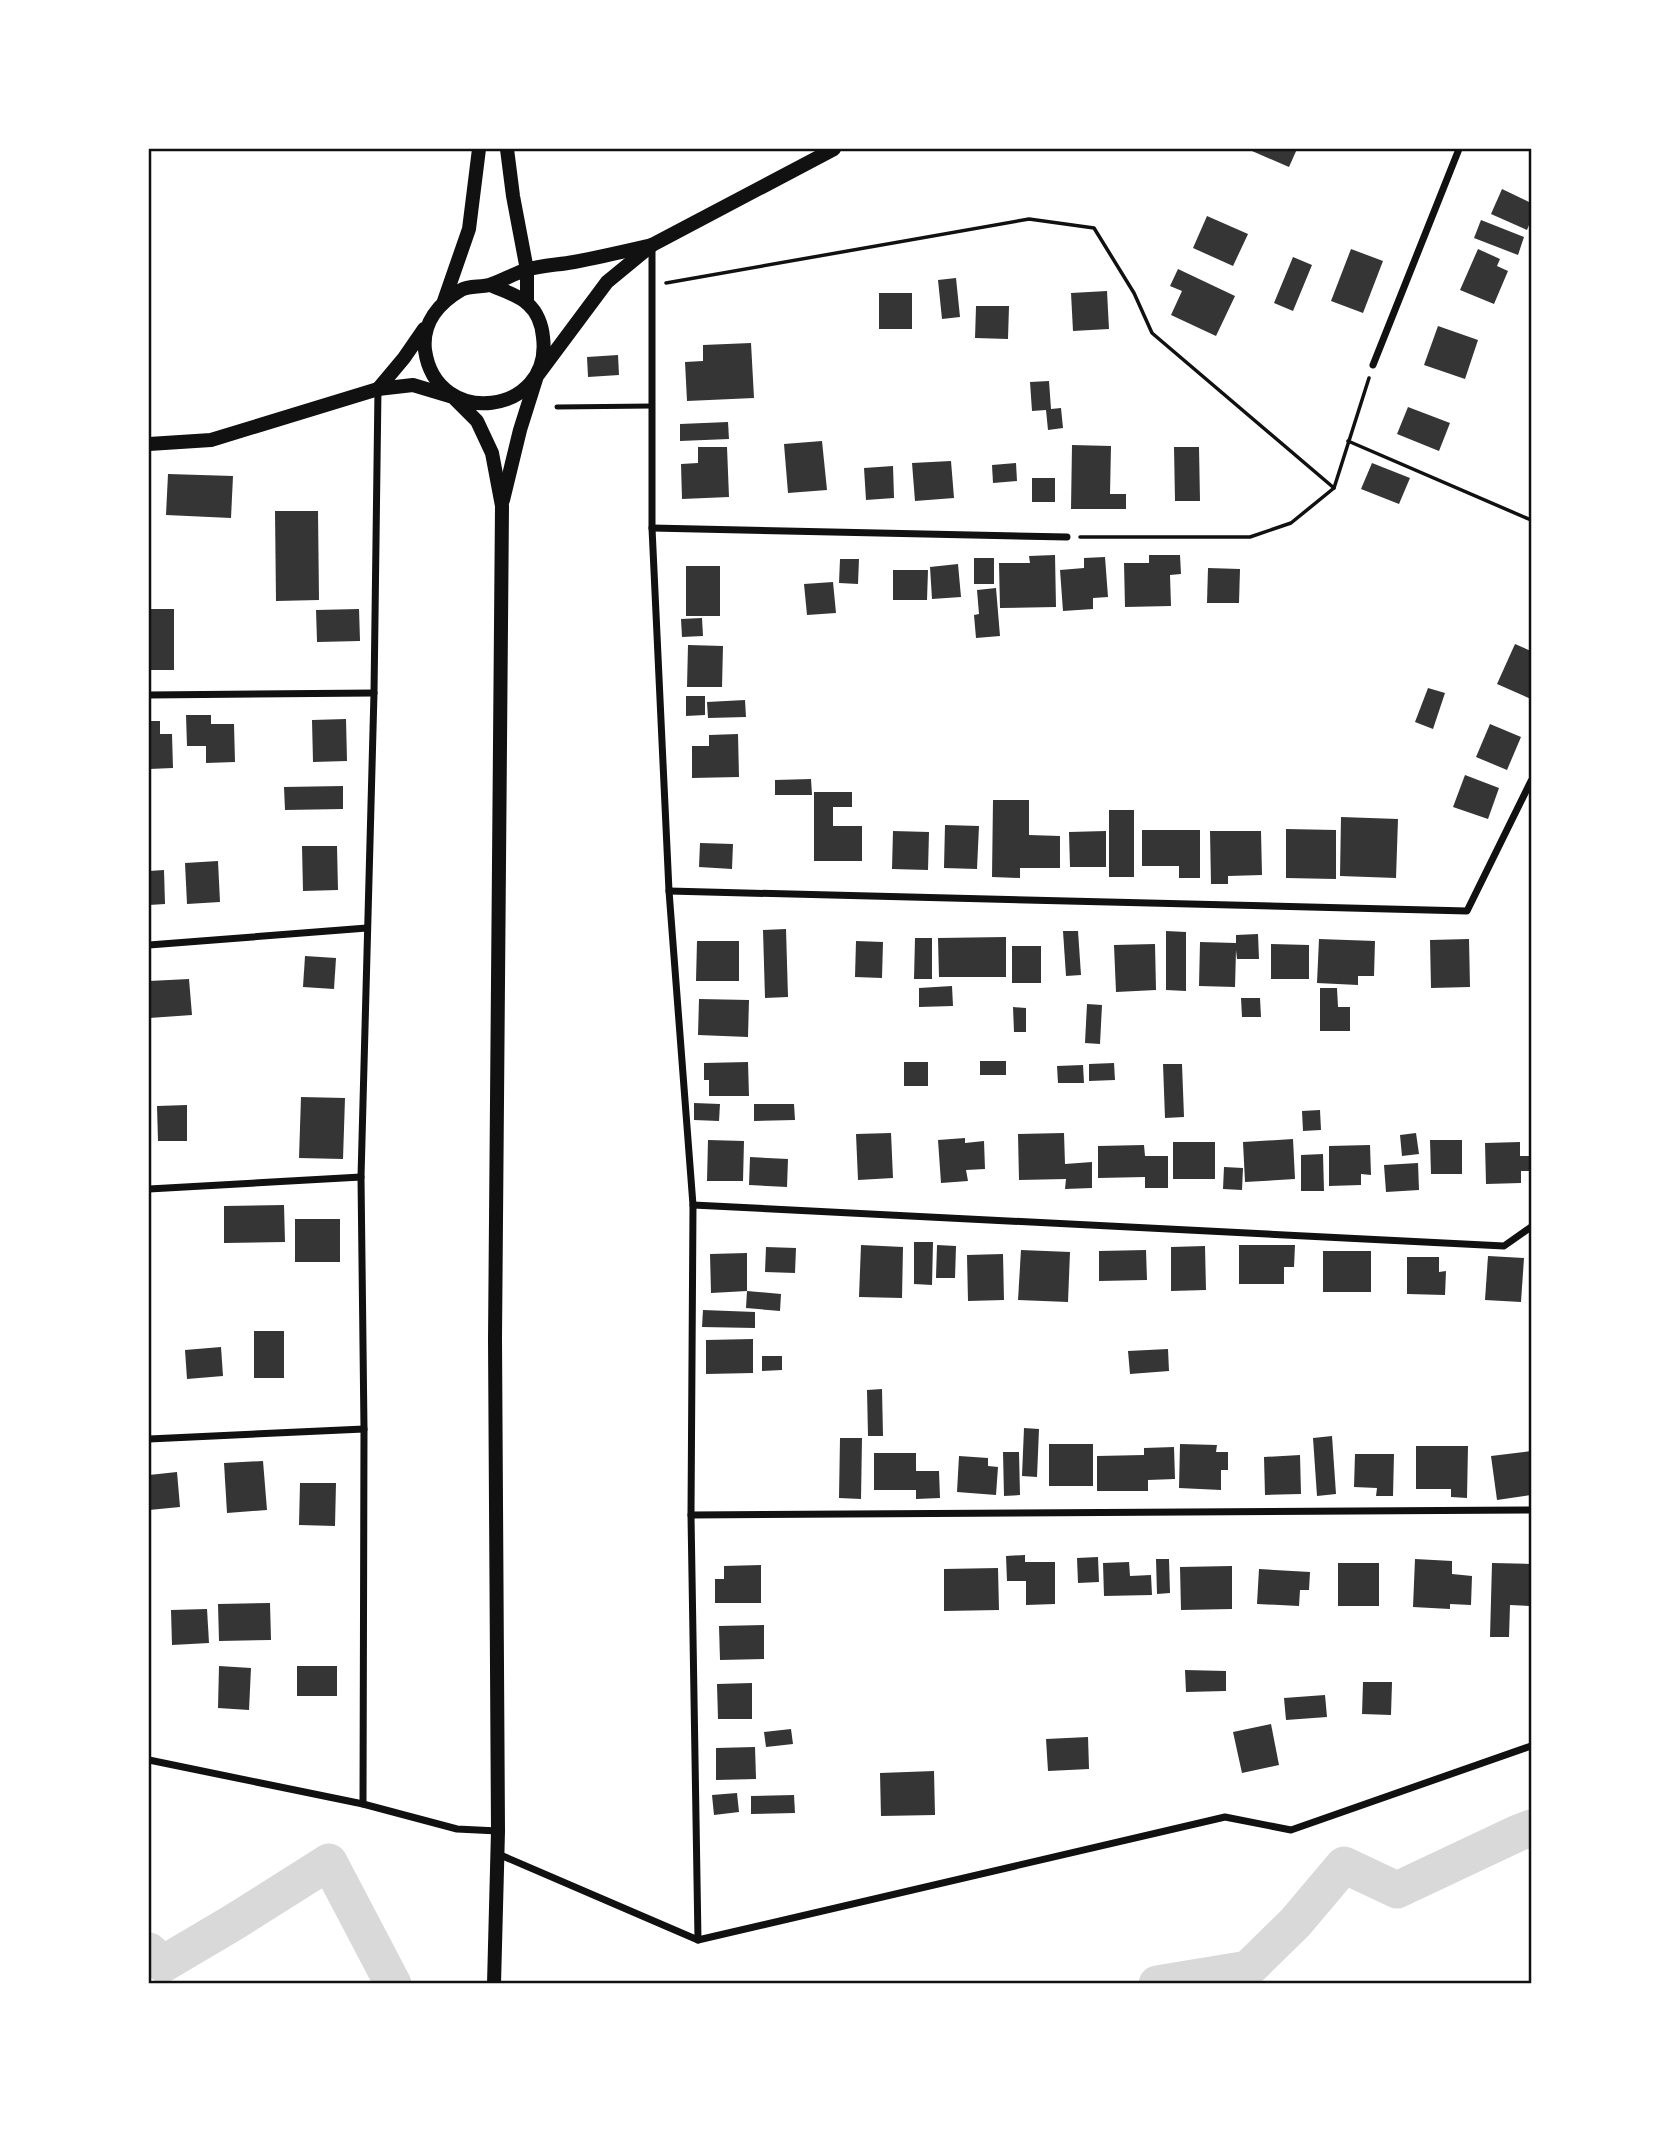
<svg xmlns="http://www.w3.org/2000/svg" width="1680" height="2133" font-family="'Roboto Serif',serif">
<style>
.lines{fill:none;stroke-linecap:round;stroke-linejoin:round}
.river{stroke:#d9d9d9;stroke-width:37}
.building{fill:#353535}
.path{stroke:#111;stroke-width:3.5}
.service{stroke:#111;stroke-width:5}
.minor{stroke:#111;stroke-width:7}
.secondary{stroke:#111;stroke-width:14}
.neatline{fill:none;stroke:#111;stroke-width:2.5}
</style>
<rect width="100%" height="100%" fill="#fff"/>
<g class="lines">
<g class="river">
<path d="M149,1951L163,1964L234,1922L329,1862L393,1984"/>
<path d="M1157,1984L1248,1969L1295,1923L1344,1865L1397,1890L1518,1833L1531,1828"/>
</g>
</g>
<g class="building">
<path d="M1253,149H1297L1289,167L1252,151Z"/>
<path d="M1502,189L1531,203V220L1527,230L1491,214Z"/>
<path d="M1207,216L1248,234L1233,266L1193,248Z"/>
<path d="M1481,220L1524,237L1518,255L1474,238Z"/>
<path d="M1351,249L1383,261L1363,313L1331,301Z"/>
<path d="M1478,249L1500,259L1497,266L1508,271L1494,304L1460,290Z"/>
<path d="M1293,257L1312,265L1293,311L1274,303Z"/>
<path d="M1178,269L1235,296L1216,336L1171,315L1182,291L1170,286Z"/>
<path d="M956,278L960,317L942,319L938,280Z"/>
<path d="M1107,291L1109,329L1073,331L1071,293Z"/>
<rect x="879" y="293" width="33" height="36"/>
<path d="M976,306H1009L1008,339L975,338Z"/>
<path d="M1438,326L1478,340L1465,379L1424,365Z"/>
<path d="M751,343L754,398L687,401L685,362L703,361V345Z"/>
<path d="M618,355L619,375L588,377L587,357Z"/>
<path d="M1049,381L1051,409L1061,408L1063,428L1048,430L1046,410L1032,411L1030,382Z"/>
<path d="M1408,407L1450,423L1439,451L1397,434Z"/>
<path d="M728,422L729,439L680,441V424Z"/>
<path d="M822,441L827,490L788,493L784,444Z"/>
<path d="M1072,445L1111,446L1110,494H1126V509H1071Z"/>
<path d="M698,447H727L729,497L682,499L681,464L698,463Z"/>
<path d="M1174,447H1199L1200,501H1175Z"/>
<path d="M951,461L954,498L915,501L912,463Z"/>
<path d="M1016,463L1017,481L993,483L992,465Z"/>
<path d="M1372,463L1410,478L1399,504L1361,489Z"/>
<path d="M893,466L894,498L866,500L864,468Z"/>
<path d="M168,474L233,476L231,518L166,515Z"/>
<rect x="1032" y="478" width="23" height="24"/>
<path d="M275,511H318L319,600L276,601Z"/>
<path d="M1055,555L1056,607L1000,608L999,563H1030L1029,556Z"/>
<path d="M1149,555H1180L1181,574L1170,575L1171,606L1125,607L1124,563H1149Z"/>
<path d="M1105,557L1108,597L1093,598V609L1063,611L1060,570L1084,568V558Z"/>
<rect x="974" y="558" width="20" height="26"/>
<path d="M840,559H859L858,584L839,583Z"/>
<path d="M958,564L961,597L932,599L930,567Z"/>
<rect x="686" y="566" width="34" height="50"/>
<path d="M1208,568L1240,569L1239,603H1207Z"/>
<path d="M893,570H928L927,600H893Z"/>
<path d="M833,582L836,613L807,615L804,584Z"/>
<path d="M996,588L1000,636L976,638L974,615L979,614L977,590Z"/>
<rect x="149" y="609" width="25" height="61"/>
<path d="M359,609L360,641L317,642L316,610Z"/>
<path d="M702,618L703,636L682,637L681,619Z"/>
<path d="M1515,644L1531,651V699L1497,684Z"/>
<path d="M688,645L723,646L722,687H687Z"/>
<path d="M1428,688L1445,693L1433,729L1415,722Z"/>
<path d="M686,696H705V715L686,716Z"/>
<path d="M745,700L746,717L708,718L707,702Z"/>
<path d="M186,715H211V724H234L235,762L206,763V746H187Z"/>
<path d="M346,719L347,761L313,762L312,720Z"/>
<path d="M149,721H160V734H172L173,768L149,769Z"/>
<path d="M1490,724L1521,737L1507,770L1476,757Z"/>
<path d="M738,734L739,777L692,778V746H709V735Z"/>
<path d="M1465,775L1499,788L1488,819L1453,807Z"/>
<path d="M811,779L812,795H775V780Z"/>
<path d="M343,786V809L285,810L284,787Z"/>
<path d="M814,792H852V807H833V826H862V861H814Z"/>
<path d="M993,800H1029V835L1060,836V868H1020V878L992,877Z"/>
<rect x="1109" y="810" width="25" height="67"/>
<path d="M1341,817L1398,819L1396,878L1340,876Z"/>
<path d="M945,825L979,826L977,869L944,868Z"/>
<path d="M1286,829L1336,830V879L1286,878Z"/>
<path d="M1142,830H1200V878H1179V866H1142Z"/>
<path d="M893,831L929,832L928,870L892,869Z"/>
<path d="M1106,831V867H1070L1069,832Z"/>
<path d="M1210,831H1261L1262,875L1228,876V884H1211Z"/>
<path d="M700,843L733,844L732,869L699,867Z"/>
<path d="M302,846H337L338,890L303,891Z"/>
<path d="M218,861L220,902L187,904L185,863Z"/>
<path d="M164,870L165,904L149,905V871Z"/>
<path d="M786,929L788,997L765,998L763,930Z"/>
<path d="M1063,931H1078L1081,975L1066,976Z"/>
<path d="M1166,931L1186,932V991L1166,990Z"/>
<path d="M1258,934L1259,959H1237L1236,950L1235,987L1199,986L1200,942L1236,943V935Z"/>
<path d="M1006,937V977H939L938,938Z"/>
<path d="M915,938H932V979H914Z"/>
<path d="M1319,939L1375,941L1374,976H1358V985L1317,983Z"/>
<path d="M1469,939L1470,987L1431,988L1430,940Z"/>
<path d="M697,941H739V981H696Z"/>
<path d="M856,941L883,942L882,978L855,977Z"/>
<path d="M1155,944L1156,990L1116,992L1114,945Z"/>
<path d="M1271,944L1309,945V979H1271Z"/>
<rect x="1012" y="946" width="29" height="37"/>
<path d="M305,956L336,958L334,989L303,987Z"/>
<path d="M189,979L192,1015L149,1018V981Z"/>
<path d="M952,986L953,1006L919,1007V988Z"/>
<path d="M1320,988H1337L1338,1007H1350V1031H1320Z"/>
<path d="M1241,998H1260L1261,1017H1242Z"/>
<path d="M699,999L749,1000L748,1037L698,1035Z"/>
<path d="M1087,1004L1102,1005L1100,1044L1085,1043Z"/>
<path d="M1013,1007L1026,1008V1032H1014Z"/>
<rect x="980" y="1061" width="26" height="14"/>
<path d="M748,1062L749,1096H709V1080H704V1063Z"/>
<rect x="904" y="1062" width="24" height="24"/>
<path d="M1114,1063L1115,1080L1089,1081V1064Z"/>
<path d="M1163,1064H1182L1184,1117L1165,1118Z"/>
<path d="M1083,1065L1084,1083H1058L1057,1066Z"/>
<path d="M301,1097L345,1098L343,1159L299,1158Z"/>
<path d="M694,1103L720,1104L719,1121L694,1120Z"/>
<path d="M754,1104H794L795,1120L754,1121Z"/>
<path d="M187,1105V1141H158L157,1106Z"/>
<path d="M1320,1110L1321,1130L1303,1131L1302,1111Z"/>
<path d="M891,1133L893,1178L858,1180L856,1134Z"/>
<path d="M1064,1133L1065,1164L1092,1162V1188L1065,1189L1066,1179L1019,1180L1018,1134Z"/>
<path d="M1416,1133L1419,1154L1402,1156L1400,1135Z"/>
<path d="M965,1138V1143L984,1141L985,1169L966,1170L968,1181L941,1183L938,1140Z"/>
<path d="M1293,1139L1295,1179L1245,1182L1243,1142Z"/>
<path d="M708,1140L744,1141L743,1181H707Z"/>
<path d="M1430,1140H1462V1174H1431Z"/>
<rect x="1173" y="1142" width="42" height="37"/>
<path d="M1520,1142V1156H1531V1171H1521V1183L1486,1184L1485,1143Z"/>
<path d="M1144,1145L1145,1156H1168V1188H1145V1177L1098,1178V1146Z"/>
<path d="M1370,1145L1371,1175L1361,1174V1185L1329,1186V1146Z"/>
<path d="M1323,1154L1324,1191H1301V1155Z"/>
<path d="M750,1157L788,1159L787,1187L749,1185Z"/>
<path d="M1418,1163L1419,1190L1386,1192L1384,1165Z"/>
<path d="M1224,1167L1243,1168L1242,1190L1223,1189Z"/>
<path d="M284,1205L285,1242L224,1243V1206Z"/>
<rect x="295" y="1219" width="45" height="43"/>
<path d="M914,1242H933L932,1285L914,1284Z"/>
<path d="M861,1245L903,1247L902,1298L859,1297Z"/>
<path d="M937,1245L956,1246L955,1278H936Z"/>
<path d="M1239,1245H1295L1294,1267H1284V1284H1239Z"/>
<path d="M1205,1246L1206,1290L1171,1291V1247Z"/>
<path d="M766,1247L796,1248L795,1273L765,1272Z"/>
<path d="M1021,1250L1070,1252L1068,1302L1018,1300Z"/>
<path d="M1146,1250L1147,1280L1099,1281V1251Z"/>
<rect x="1323" y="1251" width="48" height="41"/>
<path d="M747,1253V1291L781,1294L780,1311L746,1308L747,1291L711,1293L710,1254Z"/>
<path d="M1003,1254L1004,1300L968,1301L967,1255Z"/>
<path d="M1488,1256L1524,1258L1521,1302L1485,1300Z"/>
<path d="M1407,1257H1439V1272L1446,1271L1445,1295L1407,1294Z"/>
<path d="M703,1310L755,1312V1328L702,1327Z"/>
<rect x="254" y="1331" width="30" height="47"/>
<path d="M753,1339V1373L706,1374V1340Z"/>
<path d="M221,1347L223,1376L187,1379L185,1350Z"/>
<path d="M1168,1349L1169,1371L1130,1374L1128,1351Z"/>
<path d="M762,1356H782V1370L762,1371Z"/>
<path d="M882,1389L883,1436H868L867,1390Z"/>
<path d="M1024,1428L1039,1429L1037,1477L1022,1476Z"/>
<path d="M1332,1436L1336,1494L1317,1496L1313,1438Z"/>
<path d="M840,1438H862L861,1499L839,1498Z"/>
<rect x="1049" y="1444" width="44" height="42"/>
<path d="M1180,1444L1217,1445L1216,1452H1228V1470H1221V1490L1179,1488Z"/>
<path d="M1416,1446H1468L1467,1498L1451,1497V1489H1416Z"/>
<path d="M1174,1447L1175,1479L1148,1480V1491H1097V1456L1144,1455V1448Z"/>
<path d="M1531,1451V1495L1497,1500L1491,1456Z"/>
<path d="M1003,1452H1019L1020,1495L1004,1496Z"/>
<path d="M874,1453H916V1471H939L940,1498L916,1499V1490H874Z"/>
<path d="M1355,1454H1394L1393,1496H1376L1377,1488L1354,1487Z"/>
<path d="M1300,1455L1301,1494L1265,1495L1264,1457Z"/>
<path d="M959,1456L988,1458V1466L998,1467L996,1495L957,1492Z"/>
<path d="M263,1461L267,1510L227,1513L224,1463Z"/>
<path d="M177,1472L180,1507L149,1510V1475Z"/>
<path d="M300,1483H336L335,1526L299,1525Z"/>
<path d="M1025,1555V1562H1055V1604L1026,1605V1581H1007L1006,1556Z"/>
<path d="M1098,1557L1099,1582L1078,1583L1077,1558Z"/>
<path d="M1156,1559H1169L1170,1593L1157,1594Z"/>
<path d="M1415,1559L1452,1561V1574L1472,1576L1471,1605L1450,1604V1609L1413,1607Z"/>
<path d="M1129,1562L1130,1576L1151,1575L1152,1595L1104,1596L1103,1563Z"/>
<rect x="1338" y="1563" width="41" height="43"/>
<path d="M1492,1563L1531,1564V1606L1510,1605L1509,1637H1490Z"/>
<path d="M761,1565V1603H715V1579H724V1566Z"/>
<path d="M1232,1566V1609L1181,1610L1180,1567Z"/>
<path d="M998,1568L999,1610L944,1611V1569Z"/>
<path d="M1259,1569L1310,1572L1309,1590H1300L1299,1606L1257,1604Z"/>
<path d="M270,1603L271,1640L219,1641L218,1604Z"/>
<path d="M207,1609L209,1643L172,1645L171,1610Z"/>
<path d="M764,1625V1659L720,1660L719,1626Z"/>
<path d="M219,1666L251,1668L249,1710L218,1708Z"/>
<rect x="297" y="1666" width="40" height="30"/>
<path d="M1185,1670L1226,1671V1691L1186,1692Z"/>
<path d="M1363,1682H1392L1391,1715L1362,1714Z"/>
<path d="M752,1683V1719H718L717,1684Z"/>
<path d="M1325,1695L1327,1717L1286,1720L1284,1698Z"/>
<path d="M1271,1724L1279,1765L1242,1773L1233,1732Z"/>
<path d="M791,1729L793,1744L766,1747L764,1732Z"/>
<path d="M1088,1737L1089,1769L1048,1771L1046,1739Z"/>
<path d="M755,1747L756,1779L716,1780V1748Z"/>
<path d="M934,1771L935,1815L881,1816L880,1773Z"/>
<path d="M737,1793L739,1812L714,1815L712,1795Z"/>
<path d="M794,1795L795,1813L751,1814V1796Z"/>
</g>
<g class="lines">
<g class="path">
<path d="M666,283L1029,219L1094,228L1134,293L1152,333L1334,488"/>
<path d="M1348,441L1531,520"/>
<path d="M1080,537H1250L1291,523L1334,488L1369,378"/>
</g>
<path class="service" d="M557,407L652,406"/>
<g class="minor">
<path d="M652,245V528L669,891L693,1205L691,1515L698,1940"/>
<path d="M1373,365L1459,149"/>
<path d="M652,528L1067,537"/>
<path d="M149,695L374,693"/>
<path d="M669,891L1467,911L1531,781"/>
<path d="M149,945L367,928"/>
<path d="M149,1189L361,1177"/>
<path d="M693,1205L1504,1246L1531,1227"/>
<path d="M149,1439L364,1429"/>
<path d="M691,1515L1531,1510"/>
<path d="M149,1760L363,1804L457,1829L498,1831"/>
<path d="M363,1804L364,1429L361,1177L374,693L378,389"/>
<path d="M498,1854L698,1940L1225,1817L1291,1830L1531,1746"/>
</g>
<g class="secondary">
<path d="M507,149L513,196L527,270V303"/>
<path d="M490,285C501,290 519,295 528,304C537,312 542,325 543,337C553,415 436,430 425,350C422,323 439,303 461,290C470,285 482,288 492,284C504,280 515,273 526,270C541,265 558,265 574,262C600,257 626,251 652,245"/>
<path d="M444,301L469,229L479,149"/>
<path d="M378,389L404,358L424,329"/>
<path d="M149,444L211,440L378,389L413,385L453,397L477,421L492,453L502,506L495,1339L498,1831L494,1984"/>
<path d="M503,500L520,430L537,376L607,282L652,245L834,149"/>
</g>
</g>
<rect width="1680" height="2133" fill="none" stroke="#ffffff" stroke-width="301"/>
<rect x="150" y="150" width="1380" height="1832" class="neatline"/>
</svg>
